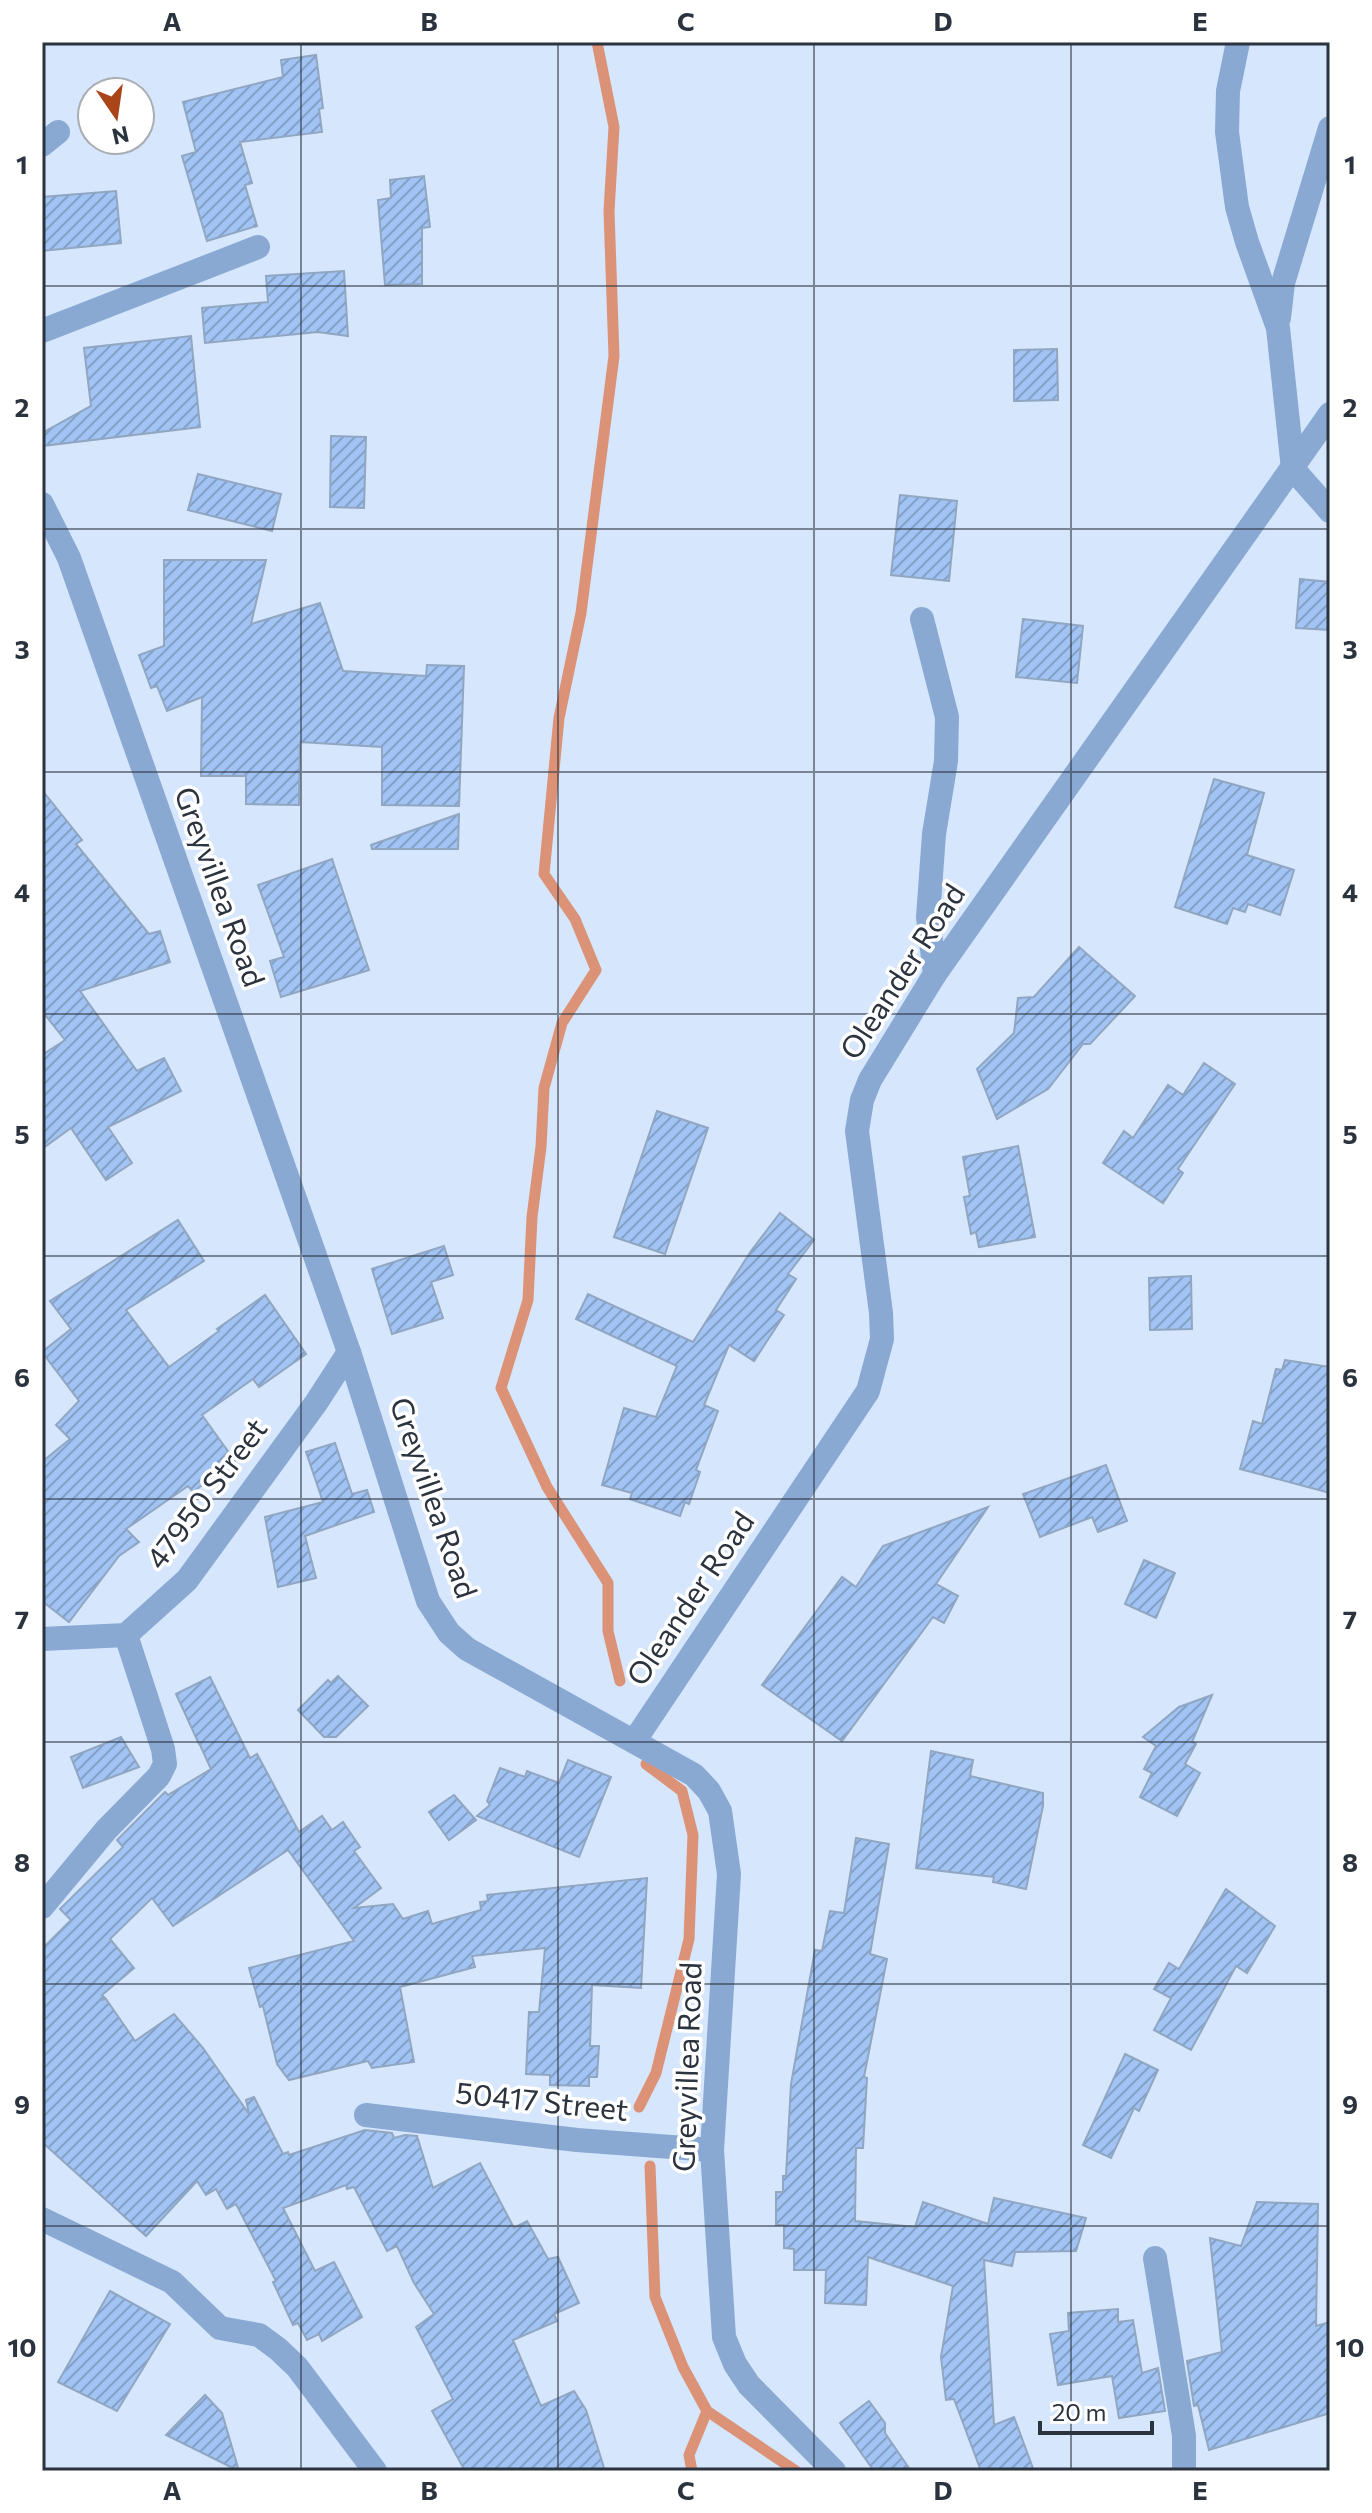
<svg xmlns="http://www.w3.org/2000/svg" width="1372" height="2513" font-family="Commissioner,sans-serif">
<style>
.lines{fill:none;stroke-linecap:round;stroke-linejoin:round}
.stream{stroke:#db9277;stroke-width:11}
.building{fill:url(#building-hatch);stroke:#91a6c1;stroke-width:2}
.minor{stroke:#89a9d3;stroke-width:24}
.grid{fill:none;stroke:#2b333e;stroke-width:2;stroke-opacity:0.55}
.labels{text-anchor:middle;stroke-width:7;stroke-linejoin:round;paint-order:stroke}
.street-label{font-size:30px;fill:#2b333e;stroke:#fff}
.neatline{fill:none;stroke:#2b333e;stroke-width:3}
.grid-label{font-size:26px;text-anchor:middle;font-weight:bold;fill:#2b333e}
</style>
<defs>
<pattern id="building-hatch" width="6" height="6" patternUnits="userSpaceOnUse" patternTransform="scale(2)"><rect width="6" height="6" fill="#a1c4f4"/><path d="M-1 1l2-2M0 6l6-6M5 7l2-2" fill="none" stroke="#83a0c7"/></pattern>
</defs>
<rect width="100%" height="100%" fill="#d5e6fd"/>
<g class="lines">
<g class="stream">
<path d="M597,42L614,127L609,211L614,356L581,613L559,718L544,874L575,919L596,970L562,1023L544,1088L541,1147L532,1217L528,1300L501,1388L547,1487L608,1583V1631L620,1681"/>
<path d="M639,2107L656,2073L689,1939L693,1835L682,1791L646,1764"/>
<path d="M650,2166L655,2297L683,2367L707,2411L796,2471"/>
<path d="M692,2471L689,2455L707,2411"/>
</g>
</g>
<g class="building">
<path d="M316,55L323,108L319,109L322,132L240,142L252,183L245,185L257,226L207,241L182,156L196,152L183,102L283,77L281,60Z"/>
<path d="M424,176L430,227L422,228V284L385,285L378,200L391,198L390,180Z"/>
<path d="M116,191L121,243L42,251V197Z"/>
<path d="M344,271L348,336L318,332L205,343L202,308L268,302L266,276Z"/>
<path d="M191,336L200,427L42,446V433L91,406L84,348Z"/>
<path d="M1057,349L1058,400L1014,401V350Z"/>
<path d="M331,436L366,437L364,508L330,507Z"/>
<path d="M198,474L281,494L272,531L188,510Z"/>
<path d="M900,495L957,501L949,581L891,575Z"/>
<path d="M164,560H266L251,624L320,603L343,671L426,676L427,665L464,666L459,806L382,805V747L300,742L299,805L246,804V776H201L202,697L167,711L157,686L151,688L139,655L164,646Z"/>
<path d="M1300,579L1330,582V630L1296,628Z"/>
<path d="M1023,619L1083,626L1077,683L1016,677Z"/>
<path d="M1214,779L1264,793L1247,855L1294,870L1280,915L1248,904L1245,912L1233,908L1227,924L1175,907Z"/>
<path d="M42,790L82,840L76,844L149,934L160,931L170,962L80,991L137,1071L164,1058L181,1091L108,1127L132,1163L106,1180L71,1128L42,1149V1055L65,1040L42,1011Z"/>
<path d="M459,814L458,849H372L371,845Z"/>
<path d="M332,859L369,970L281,997L270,961L284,957L258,885Z"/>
<path d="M1079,947L1135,996L1090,1044H1083L1048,1089L997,1119L977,1069L1014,1033L1018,998L1034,997Z"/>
<path d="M1204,1063L1235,1084L1178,1169L1183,1173L1163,1203L1103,1163L1124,1131L1133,1138L1168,1085L1183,1095Z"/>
<path d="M657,1111L708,1128L665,1254L614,1237Z"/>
<path d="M1018,1146L1035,1237L979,1247L976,1232L971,1234L964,1197L970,1196L963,1157Z"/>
<path d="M780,1213L814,1240L788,1274L796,1279L776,1310L784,1315L754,1361L729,1345L704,1405L718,1411L696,1470L700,1472L689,1504L685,1502L680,1516L630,1499L632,1493L602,1485L624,1408L656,1417L677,1366L576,1319L588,1294L693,1342L751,1251Z"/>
<path d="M178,1220L204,1261L126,1310L169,1367L219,1331L217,1329L265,1295L306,1354L259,1387L253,1379L202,1415L235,1461L193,1492L188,1486L126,1529L139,1542L119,1556L69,1622L42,1601V1462L70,1439L56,1425L79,1401L42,1352L71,1329L50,1301Z"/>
<path d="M444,1246L453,1275L431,1282L443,1318L392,1334L372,1269Z"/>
<path d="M1191,1276L1192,1329L1150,1330L1149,1278Z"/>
<path d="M1285,1360L1330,1367V1493L1240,1469L1253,1421L1262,1424L1276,1369L1282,1370Z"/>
<path d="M335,1443L352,1494L367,1490L374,1512L305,1536L316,1578L278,1587L265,1517L323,1502L306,1452Z"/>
<path d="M1106,1465L1127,1521L1098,1532L1092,1517L1040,1537L1023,1494Z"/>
<path d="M988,1507L936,1584L958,1596L944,1623L933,1617L842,1741L762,1685L842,1577L856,1587L883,1546Z"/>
<path d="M1144,1560L1175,1573L1156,1618L1125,1604Z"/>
<path d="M338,1676L368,1706L336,1737H324L298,1710L328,1680L331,1683Z"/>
<path d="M210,1677L250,1758L257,1754L299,1832L322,1816L332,1830L343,1822L360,1847L354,1851L381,1888L354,1908L393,1904L403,1919L428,1911L432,1924L481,1910L480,1902L488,1901L487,1895L647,1878L641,1988L592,1985L590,2046H599L597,2077H589V2086L550,2085V2075L526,2074L529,2012H539L545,1948L472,1956L475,1967L400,1987L414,2062L372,2068L368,2061L289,2080L277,2064L263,2006L260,2007L249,1968L354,1941L288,1850L173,1926L152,1898L110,1939L134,1968L102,1995L105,1998L101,2000L106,1999L135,2041L174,2014L203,2048L249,2114L246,2100L254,2097L283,2154L288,2152L289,2155L365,2130L392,2133L394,2138L405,2135L417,2136L433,2188L480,2163L514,2228L527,2221L548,2259L558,2257L579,2303L554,2314L557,2321L513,2340L541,2406L574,2391L586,2410L605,2471H465L432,2411L453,2399L416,2327L434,2314L414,2283L397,2246L387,2251L354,2187L347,2189L346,2185L283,2208L315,2271L334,2262L362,2317L322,2341L319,2334L307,2340L298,2323L293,2325L273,2282L276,2281L236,2204L227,2209L216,2189L206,2195L197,2181L146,2236L42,2142V1949L71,1920L60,1909L123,1847L117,1840L165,1792L168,1795L211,1769L200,1745L202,1743L199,1744L176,1694Z"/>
<path d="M1212,1695L1192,1742L1196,1744L1185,1764L1200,1773L1177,1816L1140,1797L1152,1773L1144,1769L1156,1746L1143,1737L1179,1707Z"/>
<path d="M121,1737L139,1767L83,1788L71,1757Z"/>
<path d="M931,1751L973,1760L970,1776L1043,1793V1806L1026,1889L993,1882L994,1877L916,1868Z"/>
<path d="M568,1760L611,1777L579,1857L477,1816L490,1805L487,1801L500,1768L525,1777L527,1771L559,1783Z"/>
<path d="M454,1795L476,1820L449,1840L429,1812Z"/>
<path d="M856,1838L889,1844L870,1954L887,1959L864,2077L867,2078L863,2148H856L855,2221L915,2227L923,2202L988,2224L994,2198L1086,2218L1076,2251L1015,2252L1012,2266L984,2260L994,2425L1014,2417L1034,2471H981L954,2399L946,2400L941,2357L953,2286L868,2257L866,2305L825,2303L826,2270H794V2249L784,2248V2225H776V2192H783V2176H786L791,2084L815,1950L822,1951L830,1911L844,1913Z"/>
<path d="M1226,1889L1275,1926L1247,1973L1236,1966L1191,2050L1154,2030L1171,1998L1154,1989L1169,1963L1179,1969Z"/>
<path d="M1125,2054L1158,2070L1139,2111L1134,2108L1111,2158L1083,2145Z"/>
<path d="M1257,2202L1318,2204L1316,2326L1330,2322V2413L1209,2450L1198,2405L1194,2406L1187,2361L1222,2352L1210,2238L1241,2246Z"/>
<path d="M110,2291L170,2324L117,2411L58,2382Z"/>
<path d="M1118,2309V2322L1133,2320L1142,2373L1158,2368L1165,2411L1119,2418L1112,2376L1058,2385L1050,2334L1069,2331L1068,2313Z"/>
<path d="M205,2395L222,2413L239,2471L166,2435Z"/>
<path d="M869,2401L885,2423V2433L911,2471H874L840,2423Z"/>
</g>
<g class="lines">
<g class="minor">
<path d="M1238,42L1228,91L1227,132L1237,207L1247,242L1278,328L1293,469L1330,511"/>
<path d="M42,145L58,132"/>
<path d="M1279,318L1283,283L1330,128"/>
<path d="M42,331L258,247"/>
<path d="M42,504L69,558L349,1352L428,1601L449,1633L467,1649L694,1775L709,1791L720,1811L729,1874L712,2150L724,2337L735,2364L749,2385L834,2471"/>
<path d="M922,619L947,717L946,761L934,834L928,917L935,974"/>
<path d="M42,1639L126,1635L187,1580L316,1403L349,1352"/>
<path d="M635,1740L868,1391L882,1339L881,1313L857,1131L862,1100L870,1080L935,974L1330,414"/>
<path d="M42,1907L106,1830L159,1776L165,1764L163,1749L126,1635"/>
<path d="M366,2115L577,2140L712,2150"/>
<path d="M42,2219L172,2282L220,2328L259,2335L278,2349L297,2367L375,2471"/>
<path d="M1155,2258L1184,2436V2471"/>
</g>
</g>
<path class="grid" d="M301,42V2471M558,42V2471M814,42V2471M1071,42V2471M42,286H1330M42,529H1330M42,772H1330M42,1014H1330M42,1256H1330M42,1499H1330M42,1742H1330M42,1984H1330M42,2226H1330"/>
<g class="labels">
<g class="street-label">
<text transform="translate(219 887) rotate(70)" y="10">Greyvillea Road</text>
<text transform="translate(903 972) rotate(-57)" y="10">Oleander Road</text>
<text transform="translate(207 1494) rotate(-53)" y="10">47950 Street</text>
<text transform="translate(433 1498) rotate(71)" y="10">Greyvillea Road</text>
<text transform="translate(691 1599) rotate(-56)" y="10">Oleander Road</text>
<text transform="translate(688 2067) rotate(-88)" y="10">Greyvillea Road</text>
<text transform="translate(542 2102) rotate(6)" y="10">50417 Street</text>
</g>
</g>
<rect width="1372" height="2513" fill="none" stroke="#ffffff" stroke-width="88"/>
<g transform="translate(116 116) rotate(167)"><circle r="38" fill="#ffffff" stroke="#aaadb2" stroke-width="2"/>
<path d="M0-6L14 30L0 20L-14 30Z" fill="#aa4519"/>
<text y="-12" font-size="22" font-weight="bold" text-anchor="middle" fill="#2b333e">N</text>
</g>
<path d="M1040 2421v12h112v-12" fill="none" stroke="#2b333e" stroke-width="4"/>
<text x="1052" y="2421" font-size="24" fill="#2b333e" stroke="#ffffff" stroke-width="6" paint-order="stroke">20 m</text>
<rect x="44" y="44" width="1284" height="2425" class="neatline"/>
<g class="grid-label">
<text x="172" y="31">A</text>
<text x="429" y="31">B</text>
<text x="686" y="31">C</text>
<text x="943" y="31">D</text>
<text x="1200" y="31">E</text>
<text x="22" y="174">1</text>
<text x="1350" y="174">1</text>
<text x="22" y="417">2</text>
<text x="1350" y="417">2</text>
<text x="22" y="659">3</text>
<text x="1350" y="659">3</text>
<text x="22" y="902">4</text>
<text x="1350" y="902">4</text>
<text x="22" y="1144">5</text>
<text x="1350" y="1144">5</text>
<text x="22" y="1387">6</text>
<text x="1350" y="1387">6</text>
<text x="22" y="1629">7</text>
<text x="1350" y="1629">7</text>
<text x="22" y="1872">8</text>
<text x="1350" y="1872">8</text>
<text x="22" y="2114">9</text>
<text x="1350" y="2114">9</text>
<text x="22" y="2357">10</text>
<text x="1350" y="2357">10</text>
<text x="172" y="2500">A</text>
<text x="429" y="2500">B</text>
<text x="686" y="2500">C</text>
<text x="943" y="2500">D</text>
<text x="1200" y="2500">E</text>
</g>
</svg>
